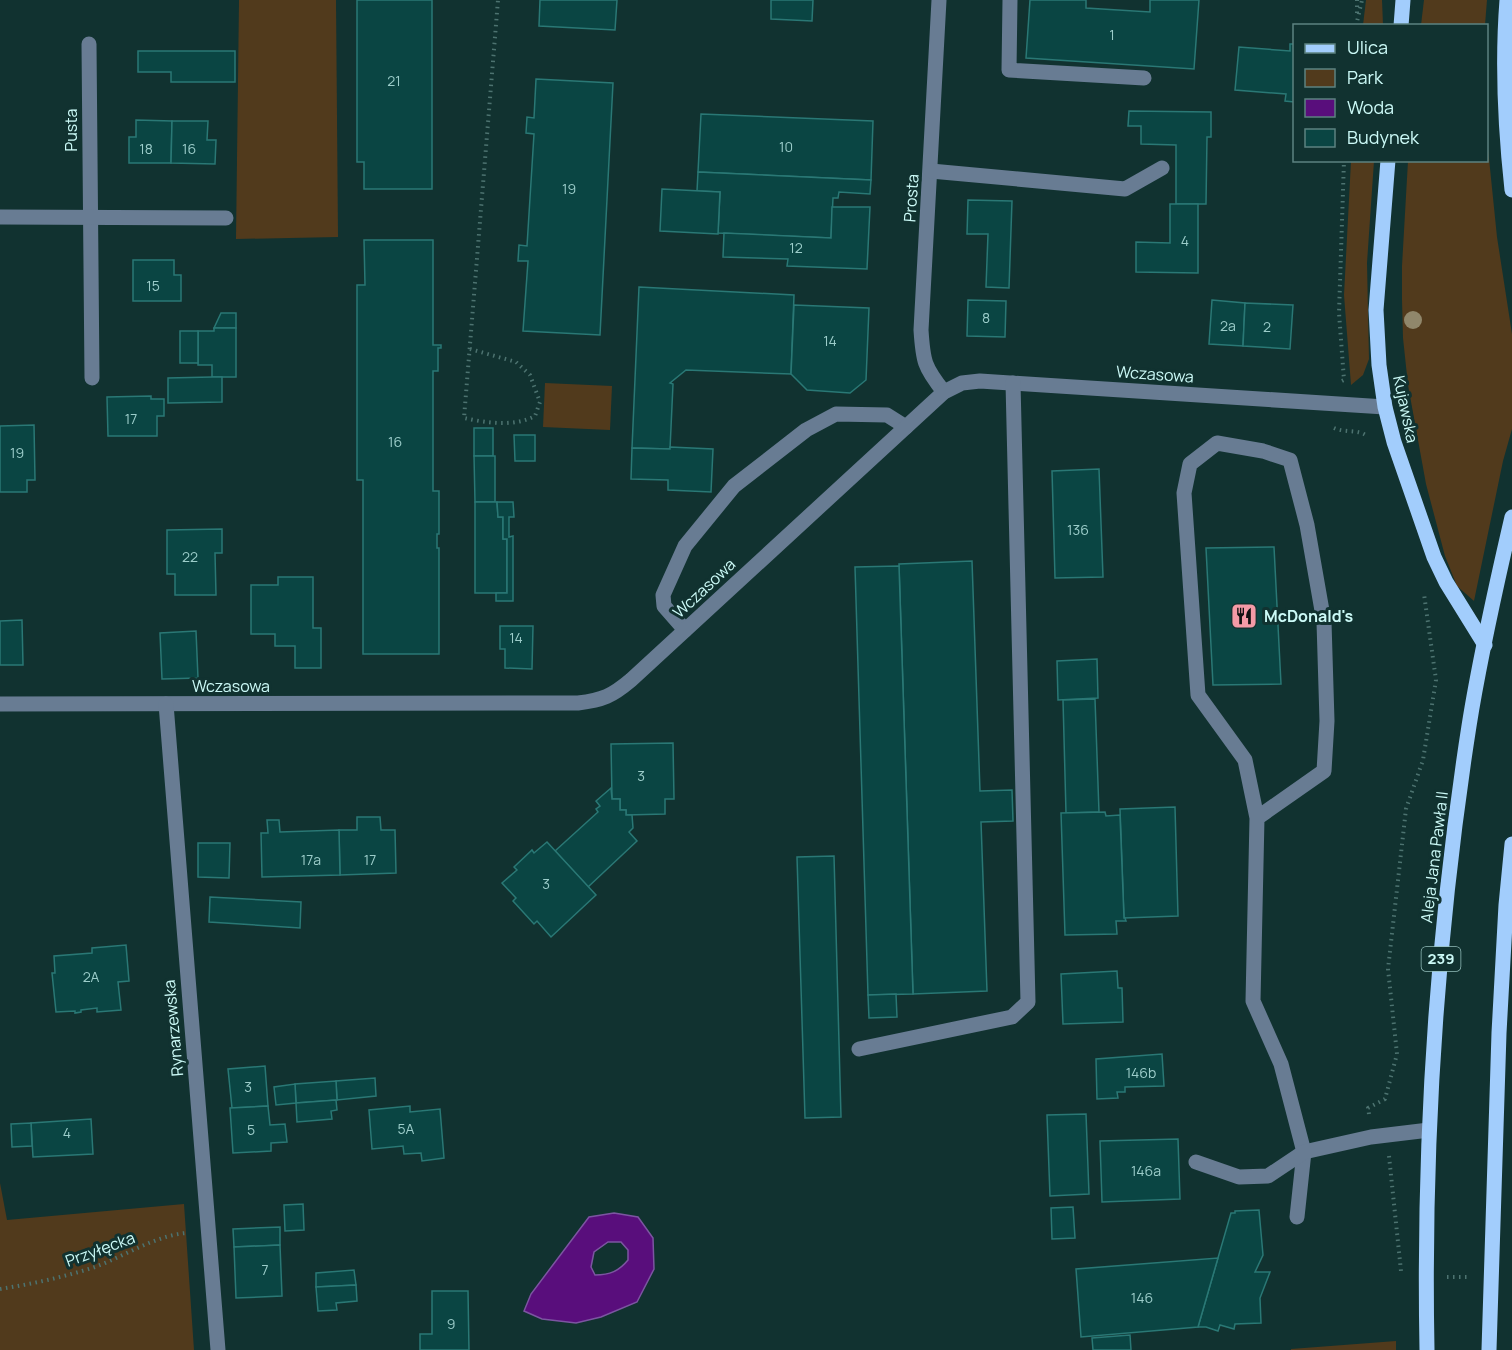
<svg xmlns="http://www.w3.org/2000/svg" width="1512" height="1350" font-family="Manrope,sans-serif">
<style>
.green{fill:#513a1c}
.water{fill:#590e7c;stroke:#7c55a1;stroke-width:1.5;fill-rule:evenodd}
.building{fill:#0a4543;stroke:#2a7875;stroke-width:1.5}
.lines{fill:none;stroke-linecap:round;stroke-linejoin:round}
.path{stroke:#4d7370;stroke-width:4;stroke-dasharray:1.5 4.5;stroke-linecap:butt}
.minor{stroke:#687c93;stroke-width:15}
.major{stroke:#a2cdfc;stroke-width:15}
.tree{fill:#90876b}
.labels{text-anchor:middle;stroke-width:6;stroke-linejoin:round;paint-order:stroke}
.number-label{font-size:14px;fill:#9ccdca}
.shield{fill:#113230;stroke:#94bebb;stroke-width:1.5}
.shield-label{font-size:15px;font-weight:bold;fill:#ccfaf7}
.street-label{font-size:16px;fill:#ccfaf7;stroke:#113230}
.poi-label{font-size:16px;font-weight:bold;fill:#ccfaf7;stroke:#113230;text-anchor:start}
</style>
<rect width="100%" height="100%" fill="#113230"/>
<g class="green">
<path d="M239,0H336L338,237L236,239Z"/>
<path d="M1366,0H1382L1383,25H1363Z"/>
<path d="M1424,0H1487L1485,25H1421Z"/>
<path d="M1487,139L1497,237L1512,334V429L1503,461L1474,601L1457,586L1445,556L1426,484L1408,385L1403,338L1402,300V266L1408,161L1486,160Z"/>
<path d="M1351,161H1374L1367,263L1369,359L1363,375L1351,385L1344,295Z"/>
<path d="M545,383L612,386L610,430L543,427Z"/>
<path d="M0,1183L7,1220L184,1204L194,1350H0Z"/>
<path d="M1396,1341V1350H1291V1349Z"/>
</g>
<path class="water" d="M614,1213L638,1217L653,1238L654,1269L637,1302L601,1317L576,1323L542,1319L524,1311L531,1294L589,1217ZM608,1242H621L628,1250V1260C619,1271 610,1275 595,1275L591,1267L594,1252Z"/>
<g class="building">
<path d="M357,0H432V189H364V162H357Z"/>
<path d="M540,0H617L615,30L539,26Z"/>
<path d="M771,0H813L812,21L771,19Z"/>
<path d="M1030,0H1086V8L1150,12V0H1199L1194,69L1026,58Z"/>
<path d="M1290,44H1294V102L1285,101L1286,94L1235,90L1239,47L1290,51Z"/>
<path d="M138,51H235V82H171V72H138Z"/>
<path d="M536,79L613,83L600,335L523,331L528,261H518L519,245L527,246L534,134L526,133L527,117L534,118Z"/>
<path d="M1129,111L1211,112V137H1207L1206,204H1176V145L1141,144V126H1128Z"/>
<path d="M701,114L873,121L871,180L698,172Z"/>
<path d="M136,120L172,121L171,163H129V137H136Z"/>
<path d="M172,121H208L207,140H216L215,164L171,163Z"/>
<path d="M698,172L871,180L870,194L839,192L838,198H833L831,238L718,233L720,192L697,191Z"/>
<path d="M662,189L720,192L718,234L660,231Z"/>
<path d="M968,200L1012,201L1009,288L986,287L988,234H967Z"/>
<path d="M1170,204H1198V273L1136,272V242L1170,243Z"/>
<path d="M832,207H870L867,269L787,266L788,259L723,257L724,233L831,238Z"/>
<path d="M364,240H433V345H441V348H438V371H433V491H439V534H437V548H439V654H363V480H357V285H365Z"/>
<path d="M133,260H174V275H181V301H133Z"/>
<path d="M639,287L794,295L791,374L686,370L670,383L673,384L670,449L632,448Z"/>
<path d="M968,300L1006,301L1005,337L967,336Z"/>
<path d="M1212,300L1245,303L1243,346L1209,344Z"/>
<path d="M1245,303L1293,305L1290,349L1243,346Z"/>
<path d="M794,305L869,308L866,380L850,393L807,390L791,374Z"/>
<path d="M221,313H236V328H214Z"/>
<path d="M214,328H236V377H212V365H198V331H214Z"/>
<rect x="180" y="331" width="18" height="32"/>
<path d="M212,377H222V402L168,403V378Z"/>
<path d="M151,396V399H164V416H157V436H108L107,397Z"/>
<path d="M34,425L35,480H27V492H0V426Z"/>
<rect x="474" y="428" width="19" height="28"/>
<path d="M514,435H535V461H515Z"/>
<path d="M670,447L713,449L711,492L668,490V480L631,479L632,448L670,449Z"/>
<path d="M474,456H495V502H475Z"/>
<path d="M1099,469L1103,577L1055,578L1052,471Z"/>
<path d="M475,502H497L498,517H503V539H507V593H475Z"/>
<path d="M497,502H513L514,517H509V537L513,536V601H496V593H507V539H503V517H498Z"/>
<path d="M222,529V553H215L216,595H175V574H167V530Z"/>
<path d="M1274,547L1281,684L1213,685L1206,548Z"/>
<path d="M972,561L980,791L1012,790L1013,821L981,822L987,991L913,994L899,564Z"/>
<path d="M899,566L913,994L868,995L855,567Z"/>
<path d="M278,577H313V628H321V668H295V646H275V634H251V585H278Z"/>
<path d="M22,620L23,665H0V621Z"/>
<path d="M500,626H533L532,669L505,668V649H500Z"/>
<path d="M196,631L198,678L162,679L160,633Z"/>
<path d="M1097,659L1098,698L1058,700L1057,661Z"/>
<path d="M1095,699L1099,812L1066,813L1063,700Z"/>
<path d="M673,743L674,799H665V814L626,815V810H620V799H612L611,744Z"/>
<path d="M611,788L612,799H620V810H626V815H632L633,828L629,832L637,841L588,887L555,851L598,812L596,809L600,806L596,801Z"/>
<path d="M1175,807L1178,916L1124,918L1120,809Z"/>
<path d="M1105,812L1106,816L1120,815L1124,918H1125L1126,921H1116L1117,934L1065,935L1061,813Z"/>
<path d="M357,817H380L381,830H395L396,873L340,875L339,830H357Z"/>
<path d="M267,820H279L280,832L339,830L340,875L262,877L261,833H268Z"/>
<path d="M547,842L596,895L551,937L537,921L534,924L513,901L516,898L502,883L517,870L514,867L532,850L534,853Z"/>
<path d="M198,843H230L229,878L198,877Z"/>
<path d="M834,856L841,1117L805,1118L797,857Z"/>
<path d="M210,897L301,902L300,928L209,922Z"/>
<path d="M126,945L129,981L118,982L121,1010L97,1012V1008L81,1010V1012L75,1013V1011L56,1012L52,973H55L54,956L92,953V948Z"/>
<path d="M1117,971L1118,988H1122L1123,1022L1063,1024L1061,974Z"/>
<path d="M896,994L897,1017L869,1018L868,995Z"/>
<path d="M1162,1054L1164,1086L1125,1087V1092H1117L1118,1098L1097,1099L1096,1059Z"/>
<path d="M265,1066L268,1106L232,1108L228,1069Z"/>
<path d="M375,1078L376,1096L337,1100L336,1081Z"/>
<path d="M336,1081L337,1100L296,1103L295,1084Z"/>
<path d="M295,1084L296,1103L276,1105L274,1087Z"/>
<path d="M336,1100L337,1110L331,1111L332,1119L297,1122L296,1103Z"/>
<path d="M268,1106L270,1125L285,1124L287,1142L271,1143V1151L233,1153L230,1108Z"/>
<path d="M410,1106V1112L440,1109L444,1158L422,1161L421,1153L404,1154L403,1146L372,1149L369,1110Z"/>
<path d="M1086,1114L1089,1194L1050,1196L1047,1115Z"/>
<path d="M91,1119L93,1154L33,1157L31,1123Z"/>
<path d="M31,1123L32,1146L12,1147L11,1124Z"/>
<path d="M1178,1139L1180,1199L1102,1202L1100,1141Z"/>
<path d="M303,1204L304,1230L285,1231L284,1205Z"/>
<path d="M1073,1207L1075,1238L1052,1239L1051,1208Z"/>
<path d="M1259,1210L1263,1255L1255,1272H1270L1260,1298L1261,1323L1235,1324L1234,1329L1220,1325L1218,1331L1206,1327H1198L1231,1213H1235V1211Z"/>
<path d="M280,1227V1245L234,1247L233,1229Z"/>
<path d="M280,1245L282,1296L236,1298L234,1247Z"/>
<path d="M1218,1258L1198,1327L1081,1337L1076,1269Z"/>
<path d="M354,1270L356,1285L316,1287V1273Z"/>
<path d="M356,1285L357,1301L336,1303L337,1310L318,1311L316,1287Z"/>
<path d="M432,1291H468L469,1350H420V1334H432Z"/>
<path d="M1130,1335L1131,1350H1093L1092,1338Z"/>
</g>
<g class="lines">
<g class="path">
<path d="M1357,13V0"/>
<path d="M1356,26L1362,0"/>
<path d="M470,349L516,362L530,375L540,402L535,416C515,427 486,423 464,418L498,0"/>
<path d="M1342,381L1344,380L1339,313L1344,160"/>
<path d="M1334,428C1345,433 1358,429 1367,436"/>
<path d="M1369,1114L1368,1108L1385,1099L1397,1054L1388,969L1406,809L1423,760L1436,680L1424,594"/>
<path d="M1389,1156L1401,1271"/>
<path d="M1447,1277H1467"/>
<path d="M0,1289C32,1284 64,1277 95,1267C125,1256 154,1236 186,1233"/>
</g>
<g class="minor">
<path d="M939,0L921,330C923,361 924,367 944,392"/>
<path d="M1010,0L1009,70L1144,78"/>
<path d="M89,44L92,378"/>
<path d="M931,171L1125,189L1162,168"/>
<path d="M0,217L226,218"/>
<path d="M685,630L664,606L663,595L685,546L734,486L806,430L836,414L887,415L906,427"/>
<path d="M0,704L578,703C603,700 612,696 631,680L944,392L962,383L980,381L1385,407"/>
<path d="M166,704L218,1350"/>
<path d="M1257,818L1324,771L1327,721L1324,622L1307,525L1290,460L1263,451L1217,443L1190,464L1184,493L1198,695L1245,760L1257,818L1253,1001L1281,1064L1304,1152L1297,1217"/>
<path d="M859,1049L1012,1017L1028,1002L1013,383"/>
<path d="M1196,1162L1239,1177L1268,1176L1304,1152L1371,1137L1429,1130"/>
</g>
<g class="major">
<path d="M1507,0C1502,64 1505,126 1512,190"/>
<path d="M1401,26L1403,0"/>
<path d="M1388,160L1376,310L1379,365L1385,407L1394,442L1434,557L1446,582L1485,645"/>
<path d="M1427,1350C1423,1142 1437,932 1469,726C1480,656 1496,586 1512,517"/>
<path d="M1489,1350L1499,1033L1506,905L1512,844"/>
</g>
</g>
<circle class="tree" cx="1413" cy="320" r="9"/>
<defs>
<symbol id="restaurant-square" viewBox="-11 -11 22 22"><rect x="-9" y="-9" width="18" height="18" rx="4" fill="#f49aa6" stroke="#113230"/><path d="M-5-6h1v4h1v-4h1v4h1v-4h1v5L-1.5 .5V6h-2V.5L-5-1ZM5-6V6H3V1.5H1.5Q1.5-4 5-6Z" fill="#111"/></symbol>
</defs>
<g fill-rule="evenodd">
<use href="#restaurant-square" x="1229" y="601" width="30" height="30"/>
</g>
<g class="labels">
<g class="number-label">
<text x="1112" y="40">1</text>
<text x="394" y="86">21</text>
<text x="786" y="152">10</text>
<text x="146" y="154">18</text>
<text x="189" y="154">16</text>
<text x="569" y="194">19</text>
<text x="1185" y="246">4</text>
<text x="796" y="253">12</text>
<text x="153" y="291">15</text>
<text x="986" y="323">8</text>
<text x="1228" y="331">2a</text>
<text x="1267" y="332">2</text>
<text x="830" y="346">14</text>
<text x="131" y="424">17</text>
<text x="395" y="447">16</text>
<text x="17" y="458">19</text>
<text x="1078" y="535">136</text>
<text x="190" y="562">22</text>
<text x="516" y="643">14</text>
<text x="641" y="781">3</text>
<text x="311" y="865">17a</text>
<text x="370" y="865">17</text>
<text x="546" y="889">3</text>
<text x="91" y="982">2A</text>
<text x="1141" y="1078">146b</text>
<text x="248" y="1092">3</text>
<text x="406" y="1134">5A</text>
<text x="251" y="1135">5</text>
<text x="67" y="1138">4</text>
<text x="1146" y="1176">146a</text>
<text x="265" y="1275">7</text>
<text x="1142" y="1303">146</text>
<text x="451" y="1329">9</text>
</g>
<rect class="shield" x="1421.5" y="947" width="39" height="24" rx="4.5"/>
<g class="shield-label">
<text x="1441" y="964">239</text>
</g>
<g class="street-label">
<text transform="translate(71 130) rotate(-90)" y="6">Pusta</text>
<text transform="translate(911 198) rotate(-86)" y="6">Prosta</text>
<text transform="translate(1155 374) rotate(4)" y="6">Wczasowa</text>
<text transform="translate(1406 409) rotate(78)" y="6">Kujawska</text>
<text transform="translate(704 588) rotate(-43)" y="6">Wczasowa</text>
<text x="231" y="692">Wczasowa</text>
<text transform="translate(1434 857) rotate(-83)" y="6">Aleja Jana Pawła II</text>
<text transform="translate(173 1028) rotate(-95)" y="6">Rynarzewska</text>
<text transform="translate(100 1249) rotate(-20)" y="6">Przyłęcka</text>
</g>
<g class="poi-label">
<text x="1264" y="622">McDonald's</text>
</g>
</g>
<rect x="1293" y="24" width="195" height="138" fill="#113230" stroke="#5c8280" stroke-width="1.5"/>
<rect x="1305" y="44" width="30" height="9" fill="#a2cdfc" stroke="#5c8280" stroke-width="1.5"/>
<text x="1347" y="54" font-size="18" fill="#ccfaf7">Ulica</text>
<rect x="1305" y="69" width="30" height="18" fill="#513a1c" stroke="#5c8280" stroke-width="1.5"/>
<text x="1347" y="84" font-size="18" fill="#ccfaf7">Park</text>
<rect x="1305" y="99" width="30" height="18" fill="#590e7c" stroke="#5c8280" stroke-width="1.5"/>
<text x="1347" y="114" font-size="18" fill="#ccfaf7">Woda</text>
<rect x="1305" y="129" width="30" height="18" fill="#0a4543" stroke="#5c8280" stroke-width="1.5"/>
<text x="1347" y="144" font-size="18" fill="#ccfaf7">Budynek</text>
</svg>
